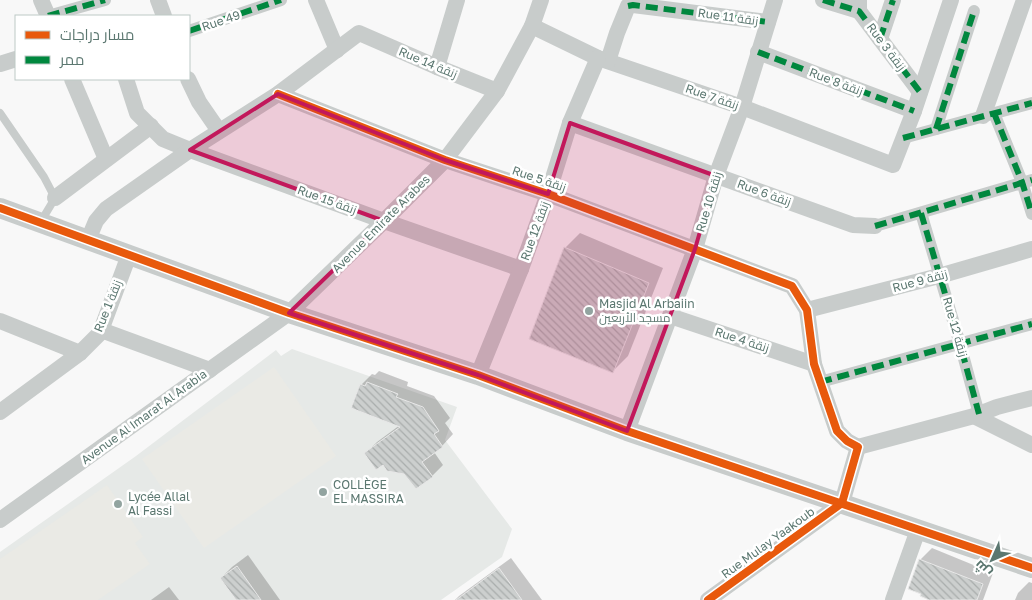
<svg xmlns="http://www.w3.org/2000/svg" width="1032" height="600" font-family="'Golos Text',Cairo,sans-serif">
<style>
.built{fill:#e6e9e7}
.grass{fill:#eaeae5}
.shadow{fill:#0003}
.building{fill:url(#building-back-hatch);stroke:#e8e8e8}
.lines{fill:none;stroke-linecap:round;stroke-linejoin:round}
.service{stroke:#c8cccb;stroke-width:8}
.pedestrian{stroke:#c8cccb;stroke-width:12}
.minor{stroke:#c8cccb;stroke-width:16}
.tertiary{stroke:#c8cccb;stroke-width:20}
.quiet{stroke:#00873e;stroke-width:6;stroke-dasharray:12 6;stroke-linecap:butt}
.cycleway-casing{stroke:#fff;stroke-width:11}
.cycleway{stroke:#e8590c;stroke-width:8}
.marked{fill:#c2185b;fill-opacity:0.2;stroke:#c2185b;stroke-width:4;stroke-linejoin:round}
.poi-dot{fill:#92a4a0;stroke:#fff;stroke-width:2}
.labels{text-anchor:middle;stroke-width:5;stroke-linejoin:round;paint-order:stroke}
.street-label{font-size:12px;fill:#5b7770;stroke:#fff}
.poi-label{font-size:12px;fill:#5b7770;stroke:#fff;text-anchor:start}
</style>
<defs>
<pattern id="building-back-hatch" width="6" height="6" patternUnits="userSpaceOnUse" patternTransform="scale(1.25)"><rect width="6" height="6" fill="#cccfce"/><path d="M-1 5l2 2M0 0l6 6M5-1l2 2" fill="none" stroke="#a9adac"/></pattern>
</defs>
<rect width="100%" height="100%" fill="#f8f8f8"/>
<path class="built" d="M292,349L457,407L445,440L512,529L502,557L441,600H0V552L136,456L276,350L281,356Z"/>
<g class="grass">
<path d="M274,367L336,456L204,548L142,459Z"/>
<path d="M107,485L143,537L135,543L150,564L98,600H0V559Z"/>
</g>
<g class="shadow">
<path d="M580,233L663,268L628,356L613,371L531,339L565,248Z"/>
<path d="M379,371L408,382L407,386L434,396L450,418L445,423L453,434L442,446L434,452L443,465L432,476L405,473L383,463L366,453L377,442L400,425L361,385L372,374L375,375Z"/>
<path d="M932,548L993,573L983,600H932L920,560Z"/>
<path d="M248,555L280,600H237L221,578L232,567Z"/>
<path d="M511,558L542,600H455L459,596Z"/>
<path d="M1029,582L1032,583V600H1015L1018,593Z"/>
<path d="M169,587L179,600H151Z"/>
</g>
<g class="building">
<path d="M564,247L649,283L613,373L529,339Z"/>
<path d="M367,382L398,394L396,397L423,407L439,431L434,434L443,447L422,462L433,477L416,489L404,474L387,471L383,465L376,470L364,453L400,427L351,408L360,384L365,386Z"/>
<path d="M919,559L983,584L977,600H929L920,596L921,594L908,589Z"/>
<path d="M237,566L261,600H236L220,578Z"/>
<path d="M499,568L522,600H456Z"/>
</g>
<g class="lines">
<path class="service" d="M0,113L44,177L55,198L40,223"/>
<g class="pedestrian">
<path d="M48,16L105,0"/>
<path d="M189,31L281,0"/>
<path d="M994,113L1022,182L1032,214"/>
<path d="M936,129L974,11"/>
<path d="M903,138L1032,103"/>
<path d="M921,213L960,344L979,414"/>
<path d="M875,226L1032,180"/>
<path d="M820,382L1032,324"/>
</g>
<g class="minor">
<path d="M41,0L48,16"/>
<path d="M158,0L164,16"/>
<path d="M316,0L337,50"/>
<path d="M823,0L859,11"/>
<path d="M859,0V11L920,92"/>
<path d="M532,26L598,58L742,107L893,165L914,111L951,0"/>
<path d="M880,39L893,0"/>
<path d="M758,52L914,111"/>
<path d="M608,61L617,33L628,6L633,5L768,22"/>
<path d="M0,64L16,59"/>
<path d="M437,67L457,0"/>
<path d="M72,79L106,159"/>
<path d="M126,79L137,113L163,139L190,150L384,221L521,269"/>
<path d="M188,79L199,102L219,131"/>
<path d="M278,94L445,160L548,194L792,286L807,310L814,364L837,431L847,441L858,447L842,503L708,600"/>
<path d="M983,116L1024,0"/>
<path d="M570,123L853,225L875,226"/>
<path d="M55,198L151,126"/>
<path d="M88,240L96,221L106,209L190,150L278,94L359,33L437,67L497,91"/>
<path d="M807,310L939,276L1032,249"/>
<path d="M670,316L814,364"/>
<path d="M0,321L80,353"/>
<path d="M101,330L210,370"/>
<path d="M478,375L521,269L548,194L570,123L598,58"/>
<path d="M0,412L80,353L100,333L129,255"/>
<path d="M974,416L1032,445"/>
<path d="M627,431L695,249L716,176L742,107L775,0"/>
<path d="M858,447L974,416L997,407L1032,398"/>
<path d="M0,520L289,313L384,221L445,160L497,91L532,26L541,0"/>
<path d="M893,600L918,530"/>
</g>
<path class="tertiary" d="M0,208L289,313L478,375L627,431L1032,568"/>
<g class="quiet">
<path d="M823,0L859,11L920,92"/>
<path d="M628,6L633,5L768,22"/>
<path d="M48,16L105,0"/>
<path d="M189,31L281,0"/>
<path d="M880,39L893,0"/>
<path d="M758,52L914,111"/>
<path d="M994,113L1022,182L1032,214"/>
<path d="M936,129L974,11"/>
<path d="M903,138L1032,103"/>
<path d="M921,213L960,344L979,414"/>
<path d="M875,226L1032,180"/>
<path d="M820,382L1032,324"/>
</g>
<defs>
<g id="cycleway">
<path d="M278,94L445,160L548,194L792,286L807,310L814,364L837,431L847,441L858,447L842,503L708,600"/>
<path d="M0,208L289,313L478,375L627,431L1032,568"/>
</g>
</defs>
<use href="#cycleway" class="cycleway-casing"/>
<use href="#cycleway" class="cycleway"/>
</g>
<path class="marked" d="M278,94L445,160L548,194L570,123L716,176L695,249L627,431L478,375L289,313L384,221L190,150Z"/>
<g class="poi-dot">
<circle cx="589" cy="311" r="5"/>
<circle cx="323" cy="492" r="5"/>
<circle cx="118" cy="504" r="5"/>
</g>
<g class="labels">
<g class="street-label">
<text transform="translate(728 17) rotate(8)" y="4">Rue 11 زنقة</text>
<text transform="translate(221 21) rotate(-19)" y="4">Rue 49</text>
<text transform="translate(886 47) rotate(53)" y="4">Rue 3 زنقة</text>
<text transform="translate(428 63) rotate(23)" y="4">Rue 14 زنقة</text>
<text transform="translate(836 82) rotate(21)" y="4">Rue 8 زنقة</text>
<text transform="translate(712 97) rotate(19)" y="4">Rue 7 زنقة</text>
<text transform="translate(539 179) rotate(19)" y="4">Rue 5 زنقة</text>
<text transform="translate(764 193) rotate(20)" y="4">Rue 6 زنقة</text>
<text transform="translate(327 200) rotate(20)" y="4">Rue 15 زنقة</text>
<text transform="translate(709 202) rotate(-73)" y="4">Rue 10 زنقة</text>
<text transform="translate(381 224) rotate(-45)" y="4">Avenue Emirate Arabes</text>
<text transform="translate(535 231) rotate(-70)" y="4">Rue 12 زنقة</text>
<text transform="translate(920 281) rotate(-15)" y="4">Rue 9 زنقة</text>
<text transform="translate(108 306) rotate(-68)" y="4">Rue 1 زنقة</text>
<text transform="translate(955 327) rotate(74)" y="4">Rue 12 زنقة</text>
<text transform="translate(742 340) rotate(18)" y="4">Rue 4 زنقة</text>
<text transform="translate(144 417) rotate(-36)" y="4">Avenue Al Imarat Al Arabia</text>
<text transform="translate(768 543) rotate(-36)" y="4">Rue Mulay Yaakoub</text>
</g>
<g class="poi-label">
<text x="599" y="308">Masjid Al Arbaiin<tspan x="599" dy="14">مسجد الأربعين</tspan></text>
<text x="333" y="489">COLLÈGE<tspan x="333" dy="14">EL MASSIRA</tspan></text>
<text x="128" y="501">Lycée Allal<tspan x="128" dy="14">Al Fassi</tspan></text>
</g>
</g>
<rect x="15" y="15" width="175" height="65" fill="#ffffff" stroke="#bdc9c6"/>
<rect x="25" y="31" width="25" height="8" fill="#e8590c" stroke="#bdc9c6"/>
<text x="60" y="40" font-size="15" fill="#5b7770">مسار دراجات</text>
<rect x="25" y="56" width="25" height="8" fill="#00873e" stroke="#bdc9c6"/>
<text x="60" y="65" font-size="15" fill="#5b7770">ممر</text>
<g transform="translate(992 560) rotate(225)" stroke="#ffffff" stroke-width="4" paint-order="stroke">
<path d="M0-4L9 19L0 12L-9 19Z" fill="#5b7770"/>
<text y="-8" font-size="14" font-weight="bold" text-anchor="middle" fill="#5b7770">ش</text>
</g>
</svg>
